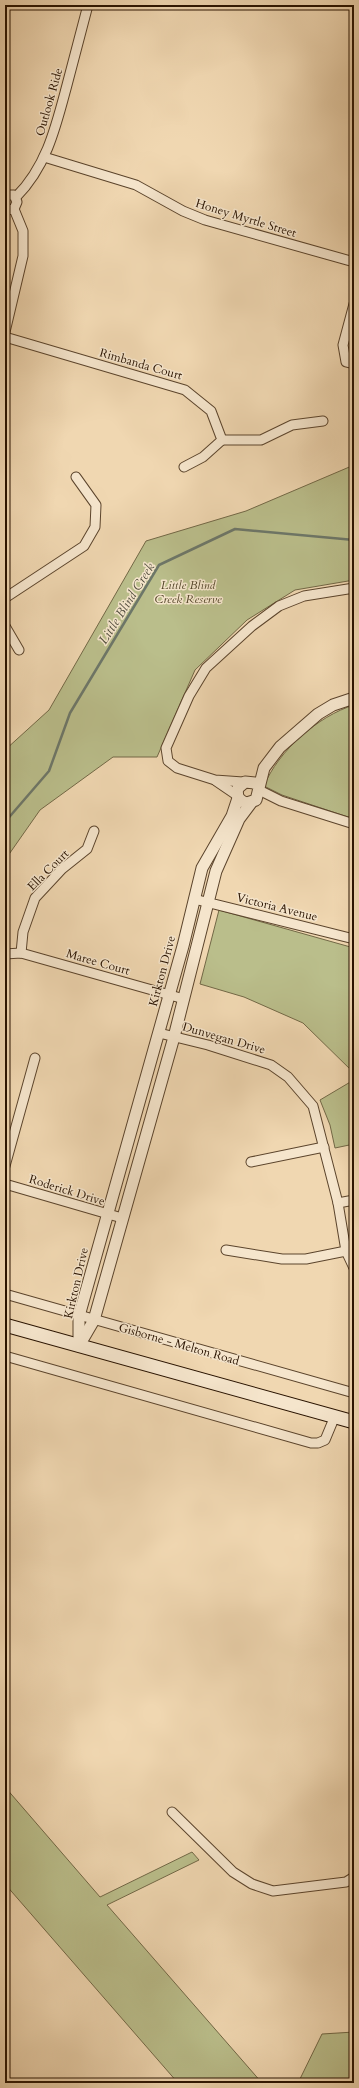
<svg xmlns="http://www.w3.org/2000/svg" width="359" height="2088" font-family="Cardo,serif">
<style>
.green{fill:#babe8b;stroke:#726846}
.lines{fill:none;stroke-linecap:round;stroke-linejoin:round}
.stream{stroke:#6d7769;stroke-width:2.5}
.minor-casing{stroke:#5b442c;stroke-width:11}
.tertiary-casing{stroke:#5b442c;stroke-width:13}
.secondary-casing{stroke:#291300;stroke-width:15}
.minor{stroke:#f5e5cc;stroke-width:9}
.tertiary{stroke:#f5e5cc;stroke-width:11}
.secondary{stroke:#f5e5cc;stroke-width:13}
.labels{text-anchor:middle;stroke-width:3;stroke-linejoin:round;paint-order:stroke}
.street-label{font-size:12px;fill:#291300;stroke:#f5e5cc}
.park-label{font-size:12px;font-style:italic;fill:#54462a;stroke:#f5e5cc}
.water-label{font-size:13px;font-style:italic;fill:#514d3d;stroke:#f5e5cc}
</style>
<rect width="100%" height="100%" fill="#f0d7b1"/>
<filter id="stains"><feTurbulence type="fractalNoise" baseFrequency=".005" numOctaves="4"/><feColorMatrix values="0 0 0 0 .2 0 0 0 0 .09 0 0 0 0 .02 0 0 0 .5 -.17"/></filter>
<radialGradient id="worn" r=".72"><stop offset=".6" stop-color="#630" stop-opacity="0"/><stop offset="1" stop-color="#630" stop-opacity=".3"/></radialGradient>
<g class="green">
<path d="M354,465V580L295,590L247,620L195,670L157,757H113L40,810L5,860V750L49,710L146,541L246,511Z"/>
<path d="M354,705V819L282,795L264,786C278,751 318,716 354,705Z"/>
<path d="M219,910L354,948V1144L335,1148L330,1125L320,1100L352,1081L353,1072L303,1023L244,997L200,984Z"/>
<path d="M5,1787L100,1897L192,1852L199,1860L107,1905L262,2083H178L5,1884Z"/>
<path d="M354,2032V2083H298L322,2034Z"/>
</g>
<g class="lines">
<path class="stream" d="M5,822L49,771L70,713L159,565L235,529L354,540"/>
<defs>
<g id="minor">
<path d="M44,157L136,185L183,211L205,220L354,262"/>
<path d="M5,195H14L17,202L14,209L5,210"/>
<path d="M16,197C47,166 56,126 67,85C74,58 81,32 88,5"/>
<path d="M354,304L343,345L346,362L354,364"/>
<path d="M5,332L23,256V231L14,209"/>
<path d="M5,337L185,390L211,411L222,440L203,457L184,467"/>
<path d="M222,440H261L292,425L323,421"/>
<path d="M5,598L84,546L95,527L96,505L76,477"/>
<path d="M5,626L19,650"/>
<path d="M216,781L238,796"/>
<path d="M243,782L215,780L177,768L168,761L166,748L189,696L206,668L252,626L279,606L304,596L354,588"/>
<path d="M259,790L281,801L354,824"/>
<path d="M194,899L354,939"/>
<path d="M21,953L23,932L35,898L62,869L87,849L94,831"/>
<path d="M5,954L21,953L184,999"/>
<path d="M159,1033L208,1045L271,1065L288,1077L313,1106L338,1203L346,1251L354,1268"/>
<path d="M251,1162L324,1147"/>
<path d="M5,1166L35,1058"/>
<path d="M5,1184L122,1218"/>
<path d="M338,1203L354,1200"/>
<path d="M226,1250L282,1259H306L346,1251"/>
<path d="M5,1294L354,1393"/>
<path d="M5,1356L311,1443H318L325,1440L335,1416"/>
<path d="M172,1812L233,1872L252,1884L273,1891L346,1882L354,1877"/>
</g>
<g id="tertiary">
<path d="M259,788L255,783L245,782L238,788C236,796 239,801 247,803L256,800L264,768L280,747L318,714L333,705L354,698"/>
<path d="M80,1344L94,1320L174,1037L216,871L239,819L251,803"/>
<path d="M79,1346V1316L183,946L202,868L232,816L238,798"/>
</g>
<path id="secondary" d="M5,1325L354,1422"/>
</defs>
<use href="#minor" class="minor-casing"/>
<use href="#tertiary" class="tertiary-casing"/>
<use href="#secondary" class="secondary-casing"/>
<use href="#minor" class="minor"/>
<use href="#tertiary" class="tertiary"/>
<use href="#secondary" class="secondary"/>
</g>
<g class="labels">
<g class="street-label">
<text transform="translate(49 102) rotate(-74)" y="4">Outlook Ride</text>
<text transform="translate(246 218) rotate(17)" y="4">Honey Myrtle Street</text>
<text transform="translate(141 364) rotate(16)" y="4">Rimbanda Court</text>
<text transform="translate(48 870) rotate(-45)" y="4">Ella Court</text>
<text transform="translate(277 907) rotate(14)" y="4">Victoria Avenue</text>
<text transform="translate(98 962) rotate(16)" y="4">Maree Court</text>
<text transform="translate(162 971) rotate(-75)" y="4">Kirkton Drive</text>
<text transform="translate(224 1038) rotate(16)" y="4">Dunvegan Drive</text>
<text transform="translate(67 1190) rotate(17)" y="4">Roderick Drive</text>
<text transform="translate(76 1283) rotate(-77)" y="4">Kirkton Drive</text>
<text transform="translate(179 1344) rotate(16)" y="4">Gisborne - Melton Road</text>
</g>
<g class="park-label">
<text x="188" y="589">Little Blind<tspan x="188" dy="14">Creek Reserve</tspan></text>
</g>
<g class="water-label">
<text transform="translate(126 603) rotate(-58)" y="5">Little Blind Creek</text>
</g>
</g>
<rect width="359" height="2088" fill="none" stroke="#f0d7b1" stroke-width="20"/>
<rect x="6" y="6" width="347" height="2076" fill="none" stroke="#291300" stroke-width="2"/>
<rect x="10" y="10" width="339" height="2068" fill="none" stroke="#291300"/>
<rect width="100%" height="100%" filter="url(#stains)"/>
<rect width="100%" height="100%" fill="url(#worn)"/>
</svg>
